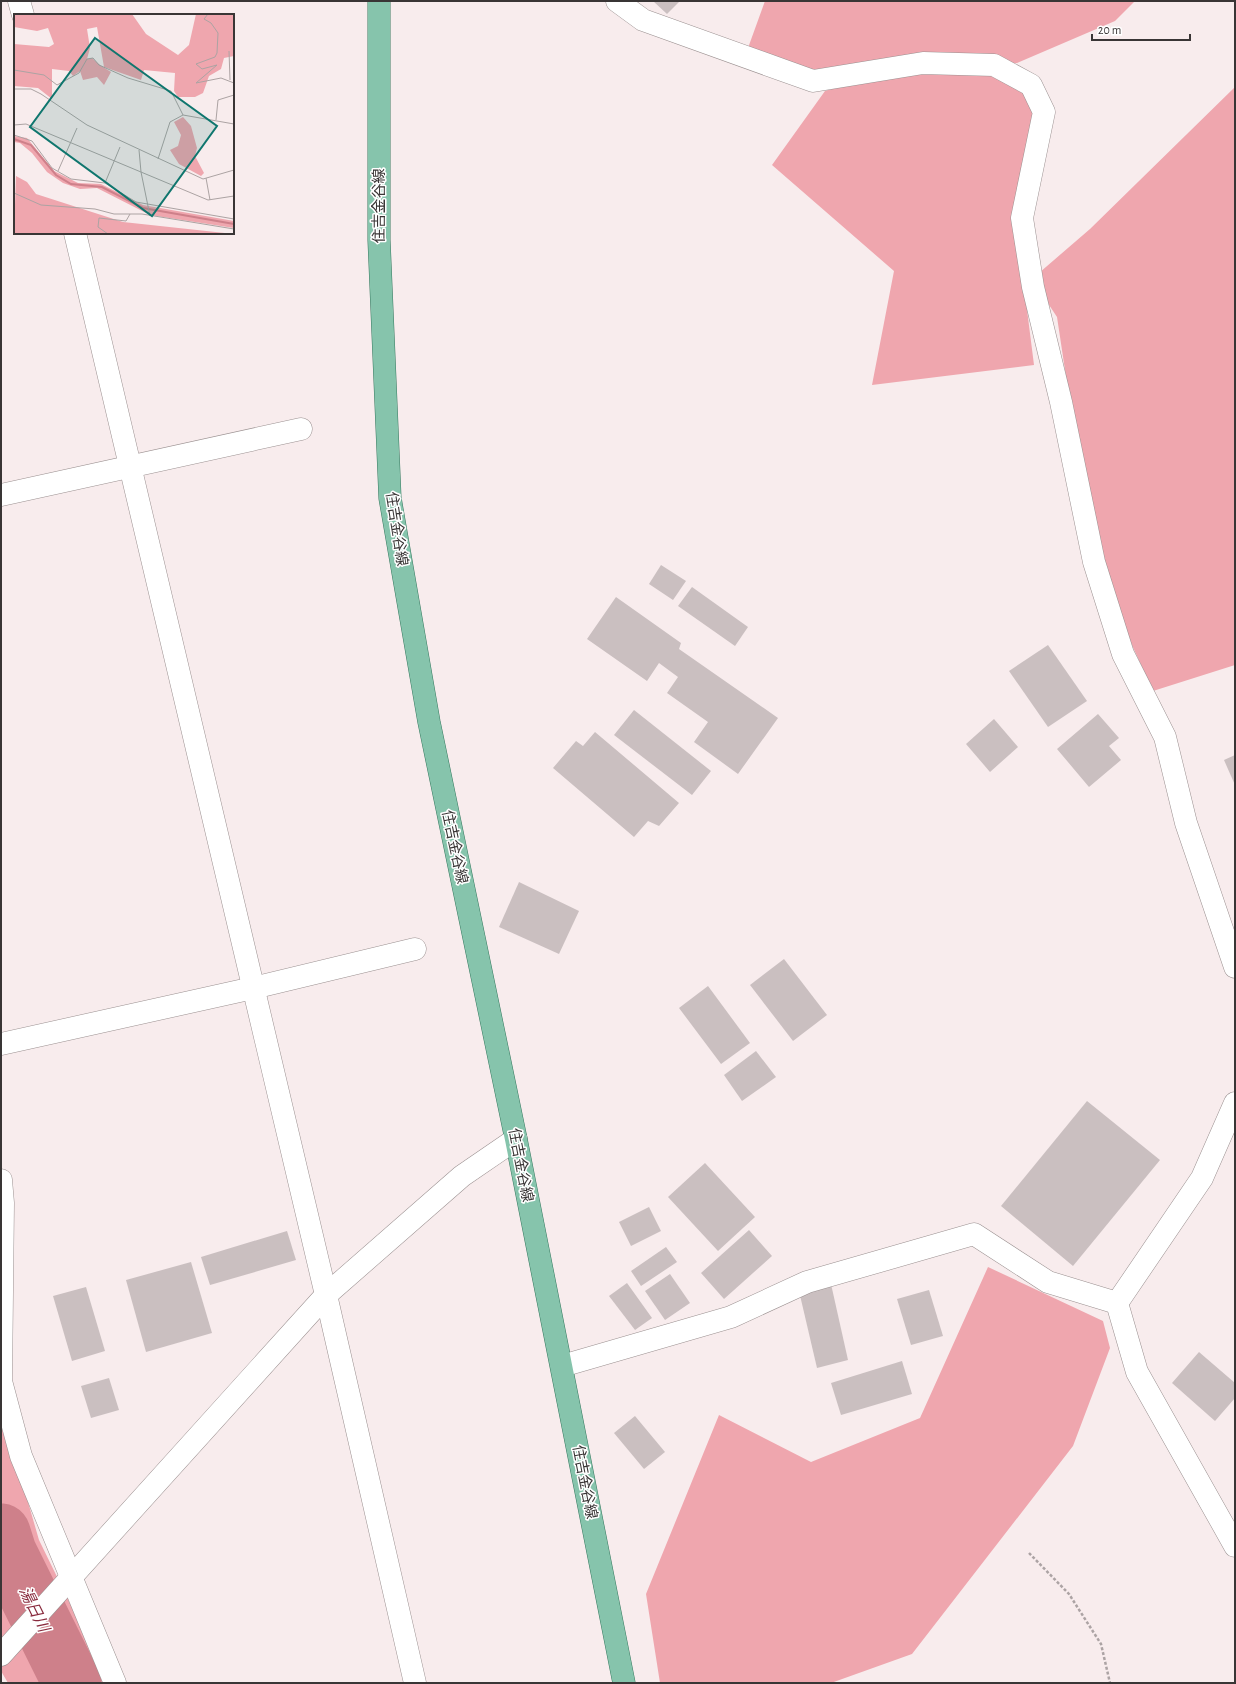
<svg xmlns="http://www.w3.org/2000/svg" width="1236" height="1684" font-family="'Alegreya Sans','Noto Sans JP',sans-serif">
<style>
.green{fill:#efa6ae}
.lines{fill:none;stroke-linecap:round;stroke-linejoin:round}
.river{stroke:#ce808a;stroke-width:59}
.building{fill:#cabfc0}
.minor-casing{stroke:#9b9191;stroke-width:23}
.major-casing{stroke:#36785f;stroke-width:23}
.path{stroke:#aca3a4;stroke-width:2.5;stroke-dasharray:3 2;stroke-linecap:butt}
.minor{stroke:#fff;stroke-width:22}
.major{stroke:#86c4ac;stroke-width:22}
.labels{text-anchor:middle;stroke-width:3;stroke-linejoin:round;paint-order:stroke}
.street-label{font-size:15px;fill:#393535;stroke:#fff}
.water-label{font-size:16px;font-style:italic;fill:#892b3e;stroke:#fff}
.inset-river{fill:none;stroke:#ce808a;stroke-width:2}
.inset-road{fill:none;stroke:#aca3a3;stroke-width:1}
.view{fill:#0f766e;fill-opacity:0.15;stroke:#0f766e;stroke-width:2}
.inset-edge{fill:none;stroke:#393535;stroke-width:2}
</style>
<rect width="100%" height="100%" fill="#f8eced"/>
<g class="green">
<path d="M765,1H1135L1115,21L1017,63L988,66L1040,104L1024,286L1034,365L872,385L894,271L772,165L825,91L870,77L813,81L748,48Z"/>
<path d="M1235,87V665L1153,691L1094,562L1057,317L1032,279L1090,229Z"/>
<path d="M988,1267L1103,1321L1110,1348L1073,1446L912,1654L831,1683H660L646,1594L719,1415L811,1462L920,1418Z"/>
<path d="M1,1409L39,1540L109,1683H8L1,1671Z"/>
</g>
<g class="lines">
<path class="river" d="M1,1533L7,1552L72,1683"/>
</g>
<g class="building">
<path d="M653,1H680L667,14Z"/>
<path d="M661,565L686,581L673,600L649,584Z"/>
<path d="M692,587L748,627L735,646L678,606Z"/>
<path d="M616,597L681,643L679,649L778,718L738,774L694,742L708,722L667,693L678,677L659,663L647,681L587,639Z"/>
<path d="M1048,645L1087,701L1048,727L1009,671Z"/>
<path d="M634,710L711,771L692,795L614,735Z"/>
<path d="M1098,714L1119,738L1109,746L1121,760L1089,787L1057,749Z"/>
<path d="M994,719L1018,747L990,772L966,744Z"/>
<path d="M595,732L679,803L659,826L648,821L634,837L553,768L576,741L583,746Z"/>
<path d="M1235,755V785L1224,760Z"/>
<path d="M519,882L579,911L559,954L499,927Z"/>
<path d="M784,959L827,1015L793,1041L750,985Z"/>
<path d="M708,986L750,1043L721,1064L679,1008Z"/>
<path d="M756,1051L776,1077L742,1101L724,1075Z"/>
<path d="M1087,1101L1160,1160L1073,1266L1001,1206Z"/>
<path d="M705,1163L755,1217L718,1251L668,1197Z"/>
<path d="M649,1207L661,1231L631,1246L619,1222Z"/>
<path d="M749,1230L772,1256L724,1299L701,1273Z"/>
<path d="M287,1231L296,1260L210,1285L201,1257Z"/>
<path d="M666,1247L677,1262L641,1286L631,1271Z"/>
<path d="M191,1262L212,1333L146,1352L126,1280Z"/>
<path d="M670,1274L690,1303L665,1320L645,1291Z"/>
<path d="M627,1283L652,1318L635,1330L609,1296Z"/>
<path d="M831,1284L848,1360L817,1368L799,1291Z"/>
<path d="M86,1287L105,1351L72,1361L53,1296Z"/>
<path d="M929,1290L943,1336L911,1345L897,1299Z"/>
<path d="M1199,1352L1235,1383V1398L1215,1421L1172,1383Z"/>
<path d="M902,1361L912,1394L841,1415L831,1383Z"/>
<path d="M109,1378L119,1410L91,1418L81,1386Z"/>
<path d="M635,1416L665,1452L644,1469L614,1433Z"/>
</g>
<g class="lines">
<defs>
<g id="minor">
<path d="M19,1L23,15"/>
<path d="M617,1L643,20L813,81L923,63L994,65L1031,85L1044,112L1022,218L1033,287L1061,402L1094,562L1123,654L1165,737L1186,823L1235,967"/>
<path d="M75,233L326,1295L415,1683"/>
<path d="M1,495L301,429"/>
<path d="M1,1044L253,988L415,949"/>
<path d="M1,1180L3,1203L1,1381L21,1456L115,1683"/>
<path d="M1117,1303L1137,1372L1235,1546"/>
<path d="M1117,1303L1202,1178L1235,1103"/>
<path d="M562,1366L731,1317L807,1282L974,1234L1048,1282L1117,1303"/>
<path d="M1,1655L326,1295L462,1176L516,1139"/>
</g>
<path id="major" d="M379,1V240L390,498L429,722L516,1139L624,1683"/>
</defs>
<use href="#minor" class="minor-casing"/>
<use href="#major" class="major-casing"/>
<path class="path" d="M1029,1553L1069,1594L1101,1644L1110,1683"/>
<use href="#minor" class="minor"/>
<use href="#major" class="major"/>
</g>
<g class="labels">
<g class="street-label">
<text transform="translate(379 206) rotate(-90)" y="5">住吉金谷線</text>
<text transform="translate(397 529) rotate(81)" y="5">住吉金谷線</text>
<text transform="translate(455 847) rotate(78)" y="5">住吉金谷線</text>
<text transform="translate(521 1165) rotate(79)" y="5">住吉金谷線</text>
<text transform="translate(585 1482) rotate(79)" y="5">住吉金谷線</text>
</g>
<g class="water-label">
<text transform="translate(35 1609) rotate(64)" y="6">湯日川</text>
</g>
</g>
<g transform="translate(14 14)">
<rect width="220" height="220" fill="#f8eced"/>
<path d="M0,0H118L132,20L164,41L175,31L182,0H220V42L210,44L207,55L195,62L189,79L181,83H164L160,77L161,59L130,56L127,66L90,53L83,13L73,15L76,34L73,45L78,44L86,51L97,58L90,71L83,63L69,66L66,57L59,62L55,57L38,55V85L24,74L0,72V30L35,33L40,30L34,14L23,17L0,13ZM169,103L177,112L183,134L181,142L190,159L187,162L165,150L156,136L164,132L167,121L160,108ZM0,122L13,124L40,157L64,169L87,170L129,191L220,207V214L136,201L83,174L66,175L49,169L33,158L18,139L6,129L0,128ZM2,162L13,168L22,180L109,208L220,220H0Z" fill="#efa6ae"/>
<path class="inset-river" d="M0,125L17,131L42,161L57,170L88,173L129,194L220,210"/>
<path class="inset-road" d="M194,0L190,5L197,9L204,19L203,39L201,43L182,50L188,55L203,51L182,69L207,64L220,69M215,37L216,66M0,56L30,61L43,71L65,59L73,45L79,44L85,51L114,64L157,77L169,101M0,75H17L27,80L73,111L189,165L220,156M169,101L220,110M202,106L204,86L220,81M0,111L12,110L194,186L220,182M0,121L18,127L38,154L57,165L91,169L122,188L220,205M125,136L127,158L136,202M144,145L156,108L169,101M44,157L63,114M192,164L196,186M91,169L106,133M0,179L27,191L81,195L100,200H128L220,215M94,220L84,213L85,204L112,207L116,200"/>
<path class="view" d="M81,24L203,112L138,202L16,113Z"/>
<rect width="220" height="220" class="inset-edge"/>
</g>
<rect width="1236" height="1684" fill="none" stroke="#393535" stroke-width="4"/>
<path d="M1092 34v6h98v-6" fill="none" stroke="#393535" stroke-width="2"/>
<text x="1098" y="34" font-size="12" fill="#393535" stroke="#ffffff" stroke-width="3" paint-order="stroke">20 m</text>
</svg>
